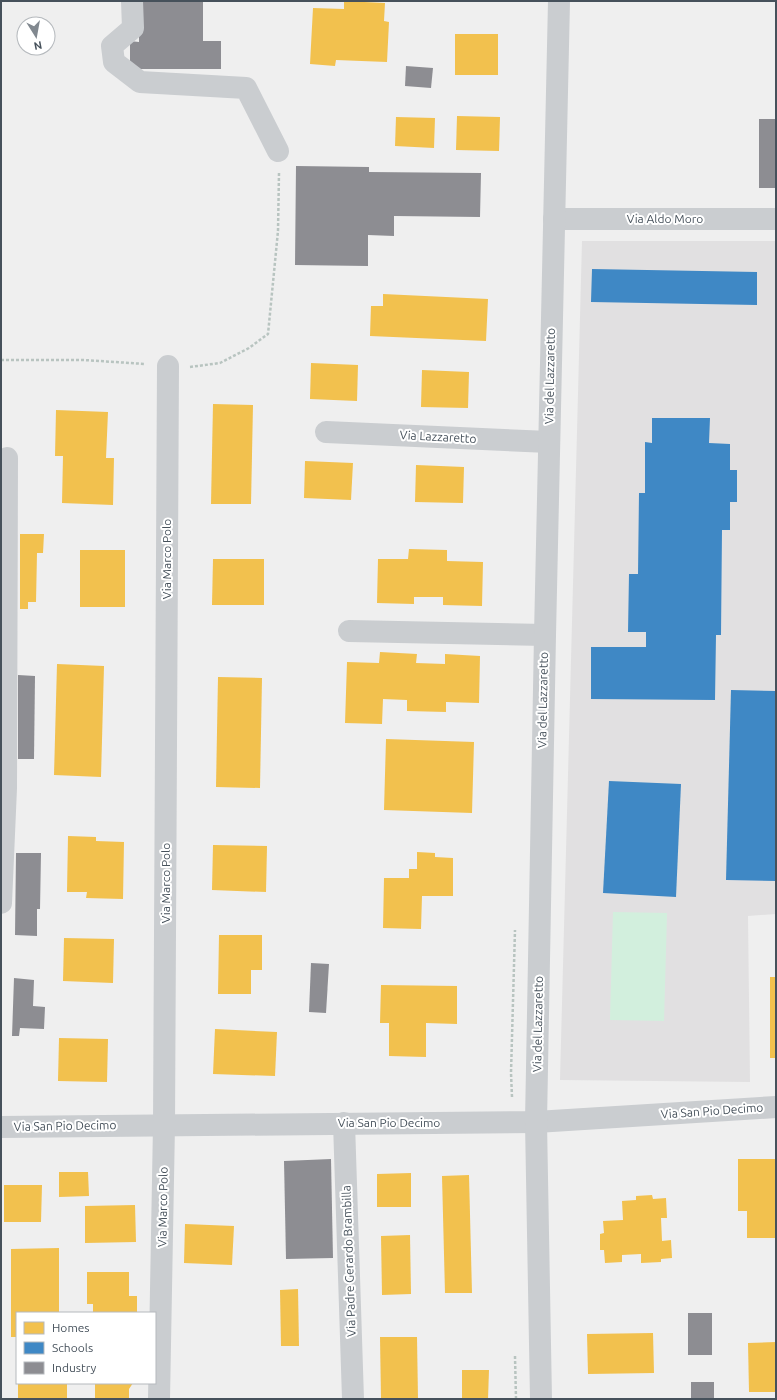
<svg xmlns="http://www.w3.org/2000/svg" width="777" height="1400" font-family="Ubuntu,sans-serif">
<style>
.education{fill:#e1e0e1}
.green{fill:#d2efdd}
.homes{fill:#f2c14e}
.schools{fill:#3f88c5}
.industry{fill:#8d8d92}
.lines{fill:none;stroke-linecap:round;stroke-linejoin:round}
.path{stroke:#b8c4c0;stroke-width:2.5;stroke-dasharray:3 2;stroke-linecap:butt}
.minor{stroke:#cacdd0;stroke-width:22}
.labels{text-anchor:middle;stroke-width:4;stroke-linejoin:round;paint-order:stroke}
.street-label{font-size:12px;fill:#46515b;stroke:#fff}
</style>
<rect width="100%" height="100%" fill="#efefef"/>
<path class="education" d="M582,241H776V914L748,916L750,1082L560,1080Z"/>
<path class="green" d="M613,912L667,913L664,1021L610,1020Z"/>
<g class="homes">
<path d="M344,1L385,3L384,21L389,22L387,62L336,60L335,66L310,64L313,8L344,9Z"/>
<rect x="455" y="34" width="43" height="41"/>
<path d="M457,116L500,117L499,151L456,150Z"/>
<path d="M396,117L435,118L434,148L395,146Z"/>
<path d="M383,294L488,299L486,341L370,336L371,306H383Z"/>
<path d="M311,363L358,365L357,401L310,399Z"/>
<path d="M422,370L469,372L468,408L421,407Z"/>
<path d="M213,404L253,405L251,504H211Z"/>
<path d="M56,410L108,412L106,458H114L113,505L62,503L63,456H55Z"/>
<path d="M305,461L353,463L351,500L304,498Z"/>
<path d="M416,465L464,467L463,503L415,502Z"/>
<path d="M20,534H44L43,553H37L36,602H28V609H20Z"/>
<path d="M409,549L447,550V561L483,562L482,606L443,605V597H414V604L377,603L378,559H408Z"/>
<rect x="80" y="550" width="45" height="57"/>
<path d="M213,559H264V605H212Z"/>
<path d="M380,652L417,654L416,663L445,664V654L480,656L479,703L446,702V712L407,711V700L383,699L382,724L345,723L347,662L379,663Z"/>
<path d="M57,664L104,666L101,777L54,775Z"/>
<path d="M218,677L262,678L260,788L216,787Z"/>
<path d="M386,739L474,742L472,813L384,810Z"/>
<path d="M68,836L96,837V841L124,842L123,899L86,898L87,892H67Z"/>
<path d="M213,845L267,846L266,892L212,890Z"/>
<path d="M417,852L435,853V857L453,858V896H422L421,929L383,928L384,878H409V869H417Z"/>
<path d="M219,935H262V970H251V994H218Z"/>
<path d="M64,938L114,939L113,983L63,981Z"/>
<rect x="770" y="977" width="6" height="81"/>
<path d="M381,985L457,986V1024L426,1023V1057L389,1056V1023H380Z"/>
<path d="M215,1029L277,1032L275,1076L213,1074Z"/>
<path d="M59,1038L108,1039L107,1082L58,1081Z"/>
<path d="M738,1159H776V1238H747V1211H738Z"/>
<path d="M59,1172H88L89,1196L59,1197Z"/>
<path d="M411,1173V1207H377V1174Z"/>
<path d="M469,1175L472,1293H445L442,1176Z"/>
<path d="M4,1185H42L41,1222H4Z"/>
<path d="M652,1195L653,1199L666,1198L667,1218H661L662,1241L671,1240L672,1258L661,1259V1262L641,1263V1254L622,1255V1262L605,1263L604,1250H600V1234L604,1233L603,1221L623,1220L622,1201L636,1200V1196Z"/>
<path d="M135,1205L136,1242L85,1243V1206Z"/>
<path d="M185,1224L234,1226L232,1265L184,1263Z"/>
<path d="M410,1235L411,1294L382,1295L381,1236Z"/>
<path d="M59,1248V1313H17V1337H11V1249Z"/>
<path d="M87,1272H129V1296H137V1313H93V1304H87Z"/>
<path d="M298,1289L299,1346H281L280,1290Z"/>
<path d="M653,1333L654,1373L588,1374L587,1334Z"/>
<path d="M380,1337H417L418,1399H381Z"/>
<path d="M776,1342V1392H749L748,1343Z"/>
<path d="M462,1370H489L488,1399H462Z"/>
<rect x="18" y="1383" width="49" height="16"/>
<path d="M95,1383H133L129,1389V1399H95Z"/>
</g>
<g class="schools">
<path d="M592,269L757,272V305L591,302Z"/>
<path d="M652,418H710L709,443L730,444V470H737V502H730V530H722L721,635H716L715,700L591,699V647H646V632H628L629,574H638L639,493H645V442L652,443Z"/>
<path d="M731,690L776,691V881L726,880Z"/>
<path d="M609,781L681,784L676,897L603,893Z"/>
</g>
<g class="industry">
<path d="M139,1H203V41H221V69H130V41L139,42Z"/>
<path d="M406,66L433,68L431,88L405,86Z"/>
<rect x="759" y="119" width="17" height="69"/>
<path d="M296,166L369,167V172L481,173L480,217L394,216V236L368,235V266L295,265Z"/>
<path d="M18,675L35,676L34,759H18Z"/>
<path d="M16,853H41L40,909H37V936L15,935Z"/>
<path d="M311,963L329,964L326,1013L309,1012Z"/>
<path d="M14,978L34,980L33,1006L45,1007L44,1029L20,1028L19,1036H12Z"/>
<path d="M331,1159L333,1258L286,1259L284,1161Z"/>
<rect x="688" y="1313" width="24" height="42"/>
<rect x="691" y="1382" width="23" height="17"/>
</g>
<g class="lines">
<g class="path">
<path d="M1,360H84L145,364"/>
<path d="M190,367L220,363L249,348L268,334L278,231L279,173"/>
<path d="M512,1097L511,1073L515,930"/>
<path d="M515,1356L516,1399"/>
</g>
<g class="minor">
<path d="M132,1L133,28L112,46L114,62L140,82L246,88L278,151"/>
<path d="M554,219H776"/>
<path d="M326,432L549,442"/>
<path d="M349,631L545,635"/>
<path d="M1,903L6,788L7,458"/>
<path d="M344,1123L353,1399"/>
<path d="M1,1127L536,1122L776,1107"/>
<path d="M159,1399L164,1125L168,366"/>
<path d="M541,1399L536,1122L545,635L559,1"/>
</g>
</g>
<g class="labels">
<g class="street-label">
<text x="665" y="223">Via Aldo Moro</text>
<text transform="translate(550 376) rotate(-89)" y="4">Via del Lazzaretto</text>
<text transform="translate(438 437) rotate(3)" y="4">Via Lazzaretto</text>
<text transform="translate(167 559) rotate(-90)" y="4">Via Marco Polo</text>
<text transform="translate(543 700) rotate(-89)" y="4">Via del Lazzaretto</text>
<text transform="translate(166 883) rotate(-90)" y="4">Via Marco Polo</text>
<text transform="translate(538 1024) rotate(-89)" y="4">Via del Lazzaretto</text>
<text transform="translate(712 1111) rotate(-4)" y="4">Via San Pio Decimo</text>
<text x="389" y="1127">Via San Pio Decimo</text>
<text transform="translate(65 1126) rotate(-1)" y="4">Via San Pio Decimo</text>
<text transform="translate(163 1207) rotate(-89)" y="4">Via Marco Polo</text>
<text transform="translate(349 1261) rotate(-92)" y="4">Via Padre Gerardo Brambilla</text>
</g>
</g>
<rect width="777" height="1400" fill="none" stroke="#46515b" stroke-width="4"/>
<rect x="16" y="1312" width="140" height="72" fill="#ffffff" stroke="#b5b9bd"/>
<rect x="24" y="1322" width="20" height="12" fill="#f2c14e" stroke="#b5b9bd"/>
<text x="52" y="1332" font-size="12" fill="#46515b">Homes</text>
<rect x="24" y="1342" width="20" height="12" fill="#3f88c5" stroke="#b5b9bd"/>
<text x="52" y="1352" font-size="12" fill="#46515b">Schools</text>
<rect x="24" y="1362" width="20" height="12" fill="#8d8d92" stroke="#b5b9bd"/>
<text x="52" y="1372" font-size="12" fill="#46515b">Industry</text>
<g transform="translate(36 36) rotate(169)"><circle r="19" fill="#ffffff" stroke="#b5b9bd"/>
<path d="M0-3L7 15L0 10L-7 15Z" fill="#81888f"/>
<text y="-6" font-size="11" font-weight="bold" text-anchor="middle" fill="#46515b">N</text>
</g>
</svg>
